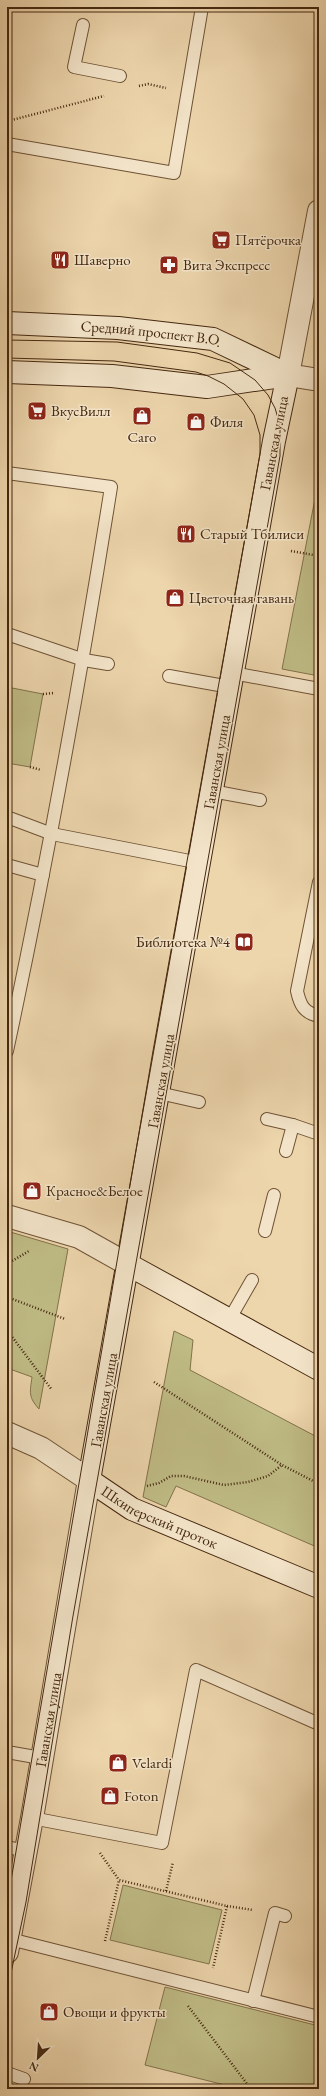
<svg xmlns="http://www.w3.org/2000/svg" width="326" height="2096" font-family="'EB Garamond',serif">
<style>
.green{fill:#bfbb85;stroke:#82724a}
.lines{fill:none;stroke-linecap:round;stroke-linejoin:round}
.service-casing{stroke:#6f5336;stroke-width:14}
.minor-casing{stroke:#6f5336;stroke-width:24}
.tertiary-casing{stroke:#6f5336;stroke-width:24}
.secondary-casing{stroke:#45280f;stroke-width:24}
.path{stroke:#45280f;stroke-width:2.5;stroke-dasharray:1 2;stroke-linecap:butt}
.service{stroke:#f3e4c9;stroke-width:12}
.minor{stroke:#f3e4c9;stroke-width:22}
.tertiary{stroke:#f3e4c9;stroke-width:22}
.secondary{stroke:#f3e4c9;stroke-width:22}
.tram{stroke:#45280f;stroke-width:1}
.labels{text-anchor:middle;stroke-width:3;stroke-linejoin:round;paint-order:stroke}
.poi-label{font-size:15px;fill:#45280f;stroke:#f3e4c9;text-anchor:start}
.street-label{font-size:15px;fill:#45280f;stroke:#f3e4c9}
</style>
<rect width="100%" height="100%" fill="#edd5ac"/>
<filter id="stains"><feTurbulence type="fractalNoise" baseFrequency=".005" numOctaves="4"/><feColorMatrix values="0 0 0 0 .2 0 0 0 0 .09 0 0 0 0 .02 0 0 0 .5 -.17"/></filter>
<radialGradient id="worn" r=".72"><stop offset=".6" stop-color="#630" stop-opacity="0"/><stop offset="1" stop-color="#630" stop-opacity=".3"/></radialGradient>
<g class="green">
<path d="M319,478V676L282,669Z"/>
<path d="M7,687L43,694L30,767L7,763Z"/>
<path d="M7,1231L68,1249L39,1409C28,1397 30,1392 32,1377L7,1368Z"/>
<path d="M174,1331L193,1340L190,1370L319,1438V1548L176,1486L166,1507L143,1497Z"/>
<path d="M123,1885L222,1910L209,1964L110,1940Z"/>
<path d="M165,1987L319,2026V2089H241L145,2065Z"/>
</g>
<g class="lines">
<defs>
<g id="service">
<path d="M83,25L74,67L120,76"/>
<path d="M7,144L174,173L202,7"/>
<path d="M7,473L111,487C81,676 47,864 7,1051"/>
<path d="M7,634L84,660L108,664"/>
<path d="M233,673L319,689"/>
<path d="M169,676L230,687"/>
<path d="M212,791L260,800"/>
<path d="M7,817L52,834L200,863"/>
<path d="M7,865L43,875"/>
<path d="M319,882L297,991C300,1005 304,1013 319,1016"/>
<path d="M159,1093L199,1102"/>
<path d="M267,1119L293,1125"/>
<path d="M286,1151L293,1125L319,1134"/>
<path d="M265,1231L274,1195"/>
<path d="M229,1320L252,1280"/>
<path d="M7,1752L41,1758"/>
<path d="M32,1818L162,1843L196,1670L319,1724"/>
<path d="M7,1847L26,1851"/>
<path d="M10,1939L319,2017"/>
<path d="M253,2001L275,1913L285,1916"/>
<path d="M7,2073L24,2079"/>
</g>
<g id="minor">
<path d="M7,1216L79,1237L129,1265"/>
<path d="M7,1433L41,1448L89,1480"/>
</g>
<g id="tertiary">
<path d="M319,211L288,375L319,380"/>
<path id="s1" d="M7,1952L32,1818L89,1480"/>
</g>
<g id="secondary">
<path id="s2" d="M7,323L118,328L213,339L288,375"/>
<path d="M7,372L112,376L207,387L288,375"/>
<path id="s3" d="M288,375L274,441L89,1480L132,1509L319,1587"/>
<path d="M129,1265L319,1369"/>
</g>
</defs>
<use href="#service" class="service-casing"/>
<use href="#minor" class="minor-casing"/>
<use href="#tertiary" class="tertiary-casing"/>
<use href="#secondary" class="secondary-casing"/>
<g class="path">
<path d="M139,86L148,84L166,88"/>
<path d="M8,121L104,96"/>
<path d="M291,551L319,556"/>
<path d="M43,694L54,693"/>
<path d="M30,767L41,770"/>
<path d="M7,1264L29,1251"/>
<path d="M7,1297L65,1319"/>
<path d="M7,1330L52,1390"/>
<path d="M154,1382L282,1465L319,1484"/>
<path d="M147,1486L159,1483L171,1476H184L224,1485L248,1482L268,1476L282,1465"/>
<path d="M100,1853L119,1880"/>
<path d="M166,1891L173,1862"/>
<path d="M227,1906L253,1910"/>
<path d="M105,1941L119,1880L227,1906L213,1968"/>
<path d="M188,2006L251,2089"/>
</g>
<use href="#service" class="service"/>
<use href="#minor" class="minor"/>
<use href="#tertiary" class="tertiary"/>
<use href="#secondary" class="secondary"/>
<g class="tram">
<path d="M7,340L117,342L197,353L230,363L255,380L268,395L275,408L280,425V456L73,1616L26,1902L7,1992"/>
<path d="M7,358L114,361L196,372L208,376L224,384L243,399L254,415L260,435V454L153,1051L7,1904"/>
</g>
</g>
<defs>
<symbol id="supermarket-square" viewBox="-11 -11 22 22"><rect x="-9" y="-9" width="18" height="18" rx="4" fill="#8f2418" stroke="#f3e4c9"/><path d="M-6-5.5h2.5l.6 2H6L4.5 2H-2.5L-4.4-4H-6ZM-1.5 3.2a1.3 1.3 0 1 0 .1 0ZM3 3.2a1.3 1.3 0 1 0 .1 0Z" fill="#fff"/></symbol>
<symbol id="restaurant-square" viewBox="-11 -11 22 22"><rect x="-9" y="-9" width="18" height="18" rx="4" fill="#8f2418" stroke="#f3e4c9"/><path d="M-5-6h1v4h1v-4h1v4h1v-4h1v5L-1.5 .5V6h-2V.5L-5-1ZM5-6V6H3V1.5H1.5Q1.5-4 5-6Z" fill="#fff"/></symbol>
<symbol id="pharmacy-square" viewBox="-11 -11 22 22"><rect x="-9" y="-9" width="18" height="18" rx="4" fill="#8f2418" stroke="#f3e4c9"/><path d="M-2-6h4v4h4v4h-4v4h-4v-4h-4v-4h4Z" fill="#fff"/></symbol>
<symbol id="shop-square" viewBox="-11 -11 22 22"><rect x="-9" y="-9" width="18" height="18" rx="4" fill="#8f2418" stroke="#f3e4c9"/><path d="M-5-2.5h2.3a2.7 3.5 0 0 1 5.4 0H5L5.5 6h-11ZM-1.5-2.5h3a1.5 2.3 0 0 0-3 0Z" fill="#fff"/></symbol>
<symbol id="library-square" viewBox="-11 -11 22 22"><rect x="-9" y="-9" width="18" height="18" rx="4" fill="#8f2418" stroke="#f3e4c9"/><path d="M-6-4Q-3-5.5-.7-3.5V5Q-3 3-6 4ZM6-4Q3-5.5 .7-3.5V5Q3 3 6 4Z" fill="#fff"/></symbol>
</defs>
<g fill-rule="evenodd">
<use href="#supermarket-square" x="210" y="229" width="22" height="22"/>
<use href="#restaurant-square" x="49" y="249" width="22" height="22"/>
<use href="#pharmacy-square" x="158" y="254" width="22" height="22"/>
<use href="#supermarket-square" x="26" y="400" width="22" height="22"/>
<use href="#shop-square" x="131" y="405" width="22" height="22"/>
<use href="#shop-square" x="185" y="411" width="22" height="22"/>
<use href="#restaurant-square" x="175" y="523" width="22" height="22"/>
<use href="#shop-square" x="164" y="587" width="22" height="22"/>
<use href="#library-square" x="233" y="931" width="22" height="22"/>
<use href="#shop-square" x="21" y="1180" width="22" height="22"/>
<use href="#shop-square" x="107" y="1752" width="22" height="22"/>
<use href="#shop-square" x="99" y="1785" width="22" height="22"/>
<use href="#shop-square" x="38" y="2001" width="22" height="22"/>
</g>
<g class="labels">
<g class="poi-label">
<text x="235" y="245">Пятёрочка</text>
<text x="74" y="265">Шаверно</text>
<text x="183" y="270">Вита Экспресс</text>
<text x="51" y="416">ВкусВилл</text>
<text x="210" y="427">Филя</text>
<text x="142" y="442" text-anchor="middle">Caro</text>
<text x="200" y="539">Старый Тбилиси</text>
<text x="189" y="603">Цветочная гавань</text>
<text x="230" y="947" text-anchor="end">Библиотека №4</text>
<text x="46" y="1196">Красное&amp;Белое</text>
<text x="132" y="1768">Velardi</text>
<text x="124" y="1801">Foton</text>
<text x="63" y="2017">Овощи и фрукты</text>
</g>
<g class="street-label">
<text dy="5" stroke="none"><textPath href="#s2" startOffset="145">Средний проспект В.О.</textPath></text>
<text transform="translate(274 443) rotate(-79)" y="5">Гаванская улица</text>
<text transform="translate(217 762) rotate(-80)" y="5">Гаванская улица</text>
<text transform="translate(161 1081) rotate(-80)" y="5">Гаванская улица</text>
<text transform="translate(104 1400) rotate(-80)" y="5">Гаванская улица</text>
<text dy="5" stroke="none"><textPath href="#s3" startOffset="1203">Шкиперский проток</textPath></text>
<text dy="5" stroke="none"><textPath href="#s1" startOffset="236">Гаванская улица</textPath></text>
</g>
</g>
<rect width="326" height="2096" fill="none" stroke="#edd5ac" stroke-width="24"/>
<rect x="8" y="8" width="310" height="2080" fill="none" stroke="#45280f" stroke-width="2"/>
<rect x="12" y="12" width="302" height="2072" fill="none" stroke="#45280f"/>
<g transform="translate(38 2058) rotate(205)" stroke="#f3e4c9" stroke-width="3" paint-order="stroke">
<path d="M0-3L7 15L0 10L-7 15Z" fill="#45280f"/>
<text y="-6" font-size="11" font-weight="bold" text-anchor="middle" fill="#45280f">N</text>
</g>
<rect width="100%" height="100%" filter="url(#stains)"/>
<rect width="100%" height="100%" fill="url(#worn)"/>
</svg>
